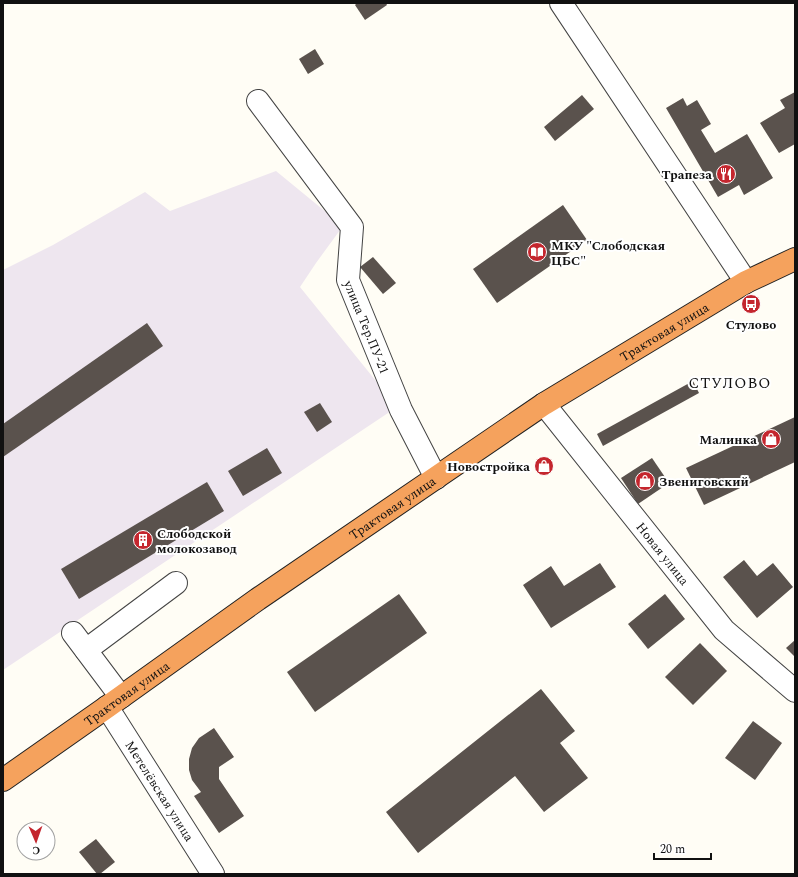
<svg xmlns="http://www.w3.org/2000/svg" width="798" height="877" font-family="Spectral,serif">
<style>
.industrial{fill:#eee6ef}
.building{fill:#5a524d}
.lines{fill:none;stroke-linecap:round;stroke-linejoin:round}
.minor-casing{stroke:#444;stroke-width:24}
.highway-casing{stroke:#222;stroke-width:24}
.minor{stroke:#fff;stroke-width:22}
.highway{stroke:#f5a25d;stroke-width:22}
.labels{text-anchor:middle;stroke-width:4;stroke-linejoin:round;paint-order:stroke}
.poi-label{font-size:13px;font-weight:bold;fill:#111;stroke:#fff;text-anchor:end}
.street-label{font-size:13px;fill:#111;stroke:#fff}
.quarter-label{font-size:15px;letter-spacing:1px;fill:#111;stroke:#fff}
</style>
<rect width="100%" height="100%" fill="#fffdf5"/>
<path class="industrial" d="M276,171L343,226L316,263L300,287L397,407L3,670V270L53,245L145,192L170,211Z"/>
<g class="building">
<path d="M357,3H386L387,5L365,20L355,5Z"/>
<path d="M315,49L324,64L308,74L299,59Z"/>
<path d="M795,92V144L779,153L760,123L785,108L780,100Z"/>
<path d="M582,95L594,109L555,141L544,127Z"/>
<path d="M683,98L687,106L697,100L711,124L701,130L715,153L747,134L773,178L744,195L739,185L718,197L666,108Z"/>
<path d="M563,205L587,240L497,303L473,269Z"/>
<path d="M373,257L396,283L383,294L360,267Z"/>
<path d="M147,323L163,346L3,457V424Z"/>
<path d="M693,381L699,393L603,446L597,434Z"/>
<path d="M320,403L332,422L317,432L304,412Z"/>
<path d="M795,417V462L704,505L686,468Z"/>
<path d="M267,448L282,473L243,496L228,471Z"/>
<path d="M652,458L669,483L638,504L621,478Z"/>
<path d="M207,482L224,511L79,599L61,569Z"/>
<path d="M744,560L757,576L773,563L793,587L757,618L723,577Z"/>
<path d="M600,563L616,587L551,628L523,585L551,566L564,586Z"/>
<path d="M399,594L427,633L315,712L287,672Z"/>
<path d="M665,594L685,619L648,649L628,624Z"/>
<path d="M795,640V657L786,648Z"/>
<path d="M700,643L727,671L693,705L665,677Z"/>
<path d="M541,689L575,731L560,743L588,778L544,812L515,776L418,853L386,812Z"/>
<path d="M753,721L782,743L755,780L725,758Z"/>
<path d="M214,728L234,757L219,767V779L244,816L219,833L194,796L201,792L192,780L189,770V759L192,748L199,738Z"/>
<path d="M96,839L115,862L100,874H97L79,852Z"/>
</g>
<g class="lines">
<defs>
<g id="minor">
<path d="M561,3L746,282"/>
<path id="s1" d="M258,101L352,227L348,280L401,410L436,478"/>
<path id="s2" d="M544,404L724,630L795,691"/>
<path d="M73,633L121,697"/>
<path d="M86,650L176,583"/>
<path id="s3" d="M107,707L213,874"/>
</g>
<g id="highway">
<path id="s4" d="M3,780L107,707L258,599L544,404L746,282L795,259"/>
</g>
</defs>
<use href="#minor" class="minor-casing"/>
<use href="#highway" class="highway-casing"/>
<use href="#minor" class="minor"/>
<use href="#highway" class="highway"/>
</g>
<defs>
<symbol id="restaurant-disc" viewBox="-11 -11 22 22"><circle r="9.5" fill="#c4262e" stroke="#fff"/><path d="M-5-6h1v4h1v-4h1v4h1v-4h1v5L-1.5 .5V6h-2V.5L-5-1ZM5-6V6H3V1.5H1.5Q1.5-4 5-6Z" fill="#fff"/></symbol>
<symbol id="library-disc" viewBox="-11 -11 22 22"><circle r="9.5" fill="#c4262e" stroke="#fff"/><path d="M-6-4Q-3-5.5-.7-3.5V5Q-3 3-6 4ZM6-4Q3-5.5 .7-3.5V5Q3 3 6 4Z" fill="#fff"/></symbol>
<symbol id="bus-disc" viewBox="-11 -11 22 22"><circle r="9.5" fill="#c4262e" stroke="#fff"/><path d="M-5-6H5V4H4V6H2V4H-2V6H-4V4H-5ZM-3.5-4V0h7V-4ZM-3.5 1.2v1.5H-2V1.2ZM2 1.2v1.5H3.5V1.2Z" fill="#fff"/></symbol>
<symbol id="shop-disc" viewBox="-11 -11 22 22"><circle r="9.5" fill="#c4262e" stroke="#fff"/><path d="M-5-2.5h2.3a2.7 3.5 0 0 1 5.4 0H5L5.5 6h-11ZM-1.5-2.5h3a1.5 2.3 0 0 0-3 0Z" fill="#fff"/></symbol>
<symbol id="building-disc" viewBox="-11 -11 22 22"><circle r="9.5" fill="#c4262e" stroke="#fff"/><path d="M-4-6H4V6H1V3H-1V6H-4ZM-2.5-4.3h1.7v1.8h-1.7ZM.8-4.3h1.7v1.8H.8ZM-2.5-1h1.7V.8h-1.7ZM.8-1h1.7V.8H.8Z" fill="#fff"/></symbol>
</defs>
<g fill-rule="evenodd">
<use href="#restaurant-disc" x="715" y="163" width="22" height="22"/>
<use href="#library-disc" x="526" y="241" width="22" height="22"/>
<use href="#bus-disc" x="740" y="293" width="22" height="22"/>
<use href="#shop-disc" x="760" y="428" width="22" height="22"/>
<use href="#shop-disc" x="533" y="455" width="22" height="22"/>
<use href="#shop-disc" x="634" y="470" width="22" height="22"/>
<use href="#building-disc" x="132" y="529" width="22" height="22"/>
</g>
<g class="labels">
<g class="poi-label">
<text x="712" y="179">Трапеза</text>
<text x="551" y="250" text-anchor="start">МКУ "Слободская<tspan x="551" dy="15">ЦБС"</tspan></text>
<text x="751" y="329" text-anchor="middle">Стулово</text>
<text x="757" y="444">Малинка</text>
<text x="530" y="471">Новостройка</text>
<text x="659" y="486" text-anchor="start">Звениговский</text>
<text x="157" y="538" text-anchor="start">Слободской<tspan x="157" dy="15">молокозавод</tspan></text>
</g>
<g class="street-label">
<text dy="5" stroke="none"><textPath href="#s1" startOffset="261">улица Тер.ПУ-21</textPath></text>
<text dy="5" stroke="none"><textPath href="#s4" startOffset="799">Трактовая улица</textPath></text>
<text dy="5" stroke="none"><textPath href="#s4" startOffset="475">Трактовая улица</textPath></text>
<text dy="5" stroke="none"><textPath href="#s2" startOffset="191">Новая улица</textPath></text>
<text dy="5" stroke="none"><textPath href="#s4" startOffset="151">Трактовая улица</textPath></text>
<text dy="5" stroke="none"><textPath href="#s3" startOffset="99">Метелёвская улица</textPath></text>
</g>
<g class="quarter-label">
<text x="730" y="388">СТУЛОВО</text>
</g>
</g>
<rect width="798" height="877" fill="none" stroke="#111111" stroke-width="8"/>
<g transform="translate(36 841) rotate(178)"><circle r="19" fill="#ffffff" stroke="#a0a0a0"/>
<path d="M0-3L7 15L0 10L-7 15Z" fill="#c4262e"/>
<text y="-6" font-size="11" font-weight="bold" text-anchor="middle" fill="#111111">С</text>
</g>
<path d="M654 853v6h57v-6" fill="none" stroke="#111111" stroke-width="2"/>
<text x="660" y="853" font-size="12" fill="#111111" stroke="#ffffff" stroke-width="3" paint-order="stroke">20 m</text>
</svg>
